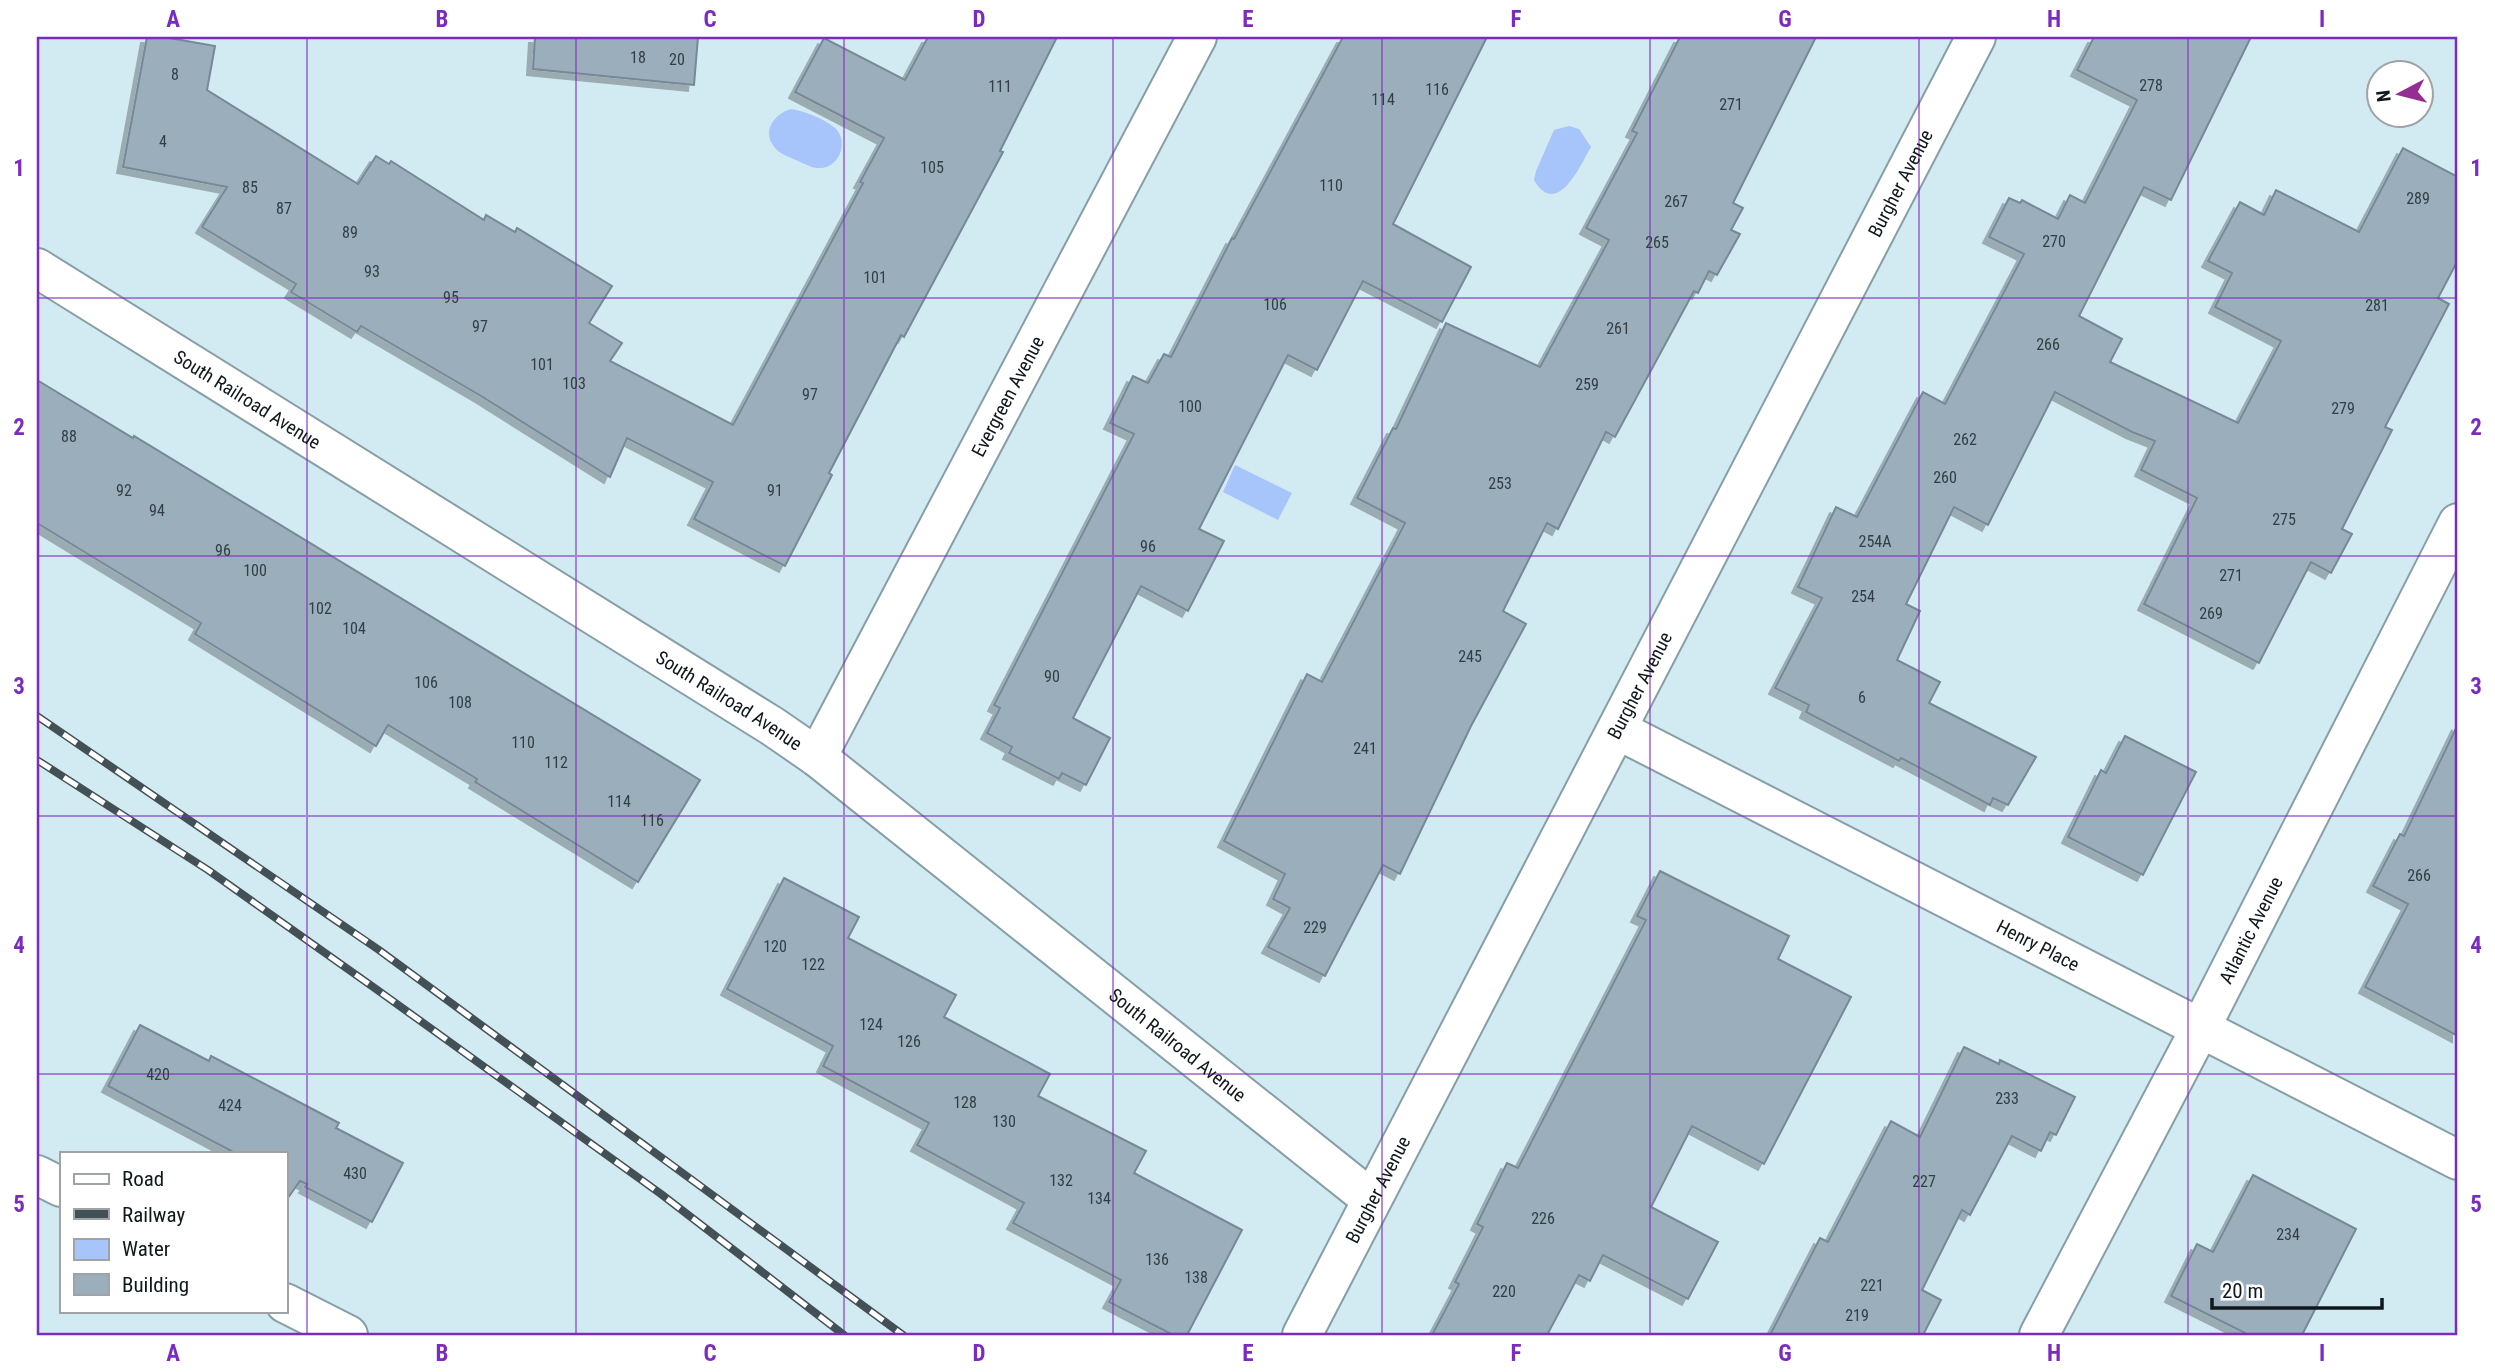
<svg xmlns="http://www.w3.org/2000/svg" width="2495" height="1372" font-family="'Roboto Condensed',sans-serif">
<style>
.water{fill:#a7c4fb}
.building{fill:#9baebc;stroke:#778896;stroke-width:2;filter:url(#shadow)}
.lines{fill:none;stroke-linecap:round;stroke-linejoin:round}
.minor-casing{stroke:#879ea6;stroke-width:42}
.minor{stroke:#fff;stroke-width:38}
.rail-casing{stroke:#435055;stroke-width:8}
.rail{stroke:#fff;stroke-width:5;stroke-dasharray:16;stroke-linecap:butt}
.grid{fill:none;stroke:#7b2cbf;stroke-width:2;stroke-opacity:0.55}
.labels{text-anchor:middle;stroke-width:6;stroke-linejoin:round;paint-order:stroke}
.number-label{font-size:16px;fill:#323e43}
.street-label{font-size:19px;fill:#0f181b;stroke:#fff}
.neatline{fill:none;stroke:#7b2cbf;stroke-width:2.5}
.grid-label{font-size:23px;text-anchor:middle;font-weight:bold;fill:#7b2cbf}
</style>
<defs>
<filter id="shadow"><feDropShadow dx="-6" dy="6" stdDeviation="0" flood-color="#0004"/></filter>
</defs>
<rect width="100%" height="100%" fill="#d2ebf3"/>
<g class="water">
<path d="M791,109C804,111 825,119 835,128C849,141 840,167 821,168C814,169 807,165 800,162C793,158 782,155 777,150C760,134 773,114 791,109Z"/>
<path d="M1569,126L1579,129L1591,147C1580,166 1557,219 1534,180L1536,171L1554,130Z"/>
<path d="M1235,465L1292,493L1278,520L1223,492Z"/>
</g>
<g class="building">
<path d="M147,37H164L215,46L207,90L358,184L376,156L389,164L391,161L484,220L486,215L515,232L517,228L612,286L589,323L622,343L610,361L733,425L863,183L860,182L884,138L795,92L824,38L905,80L928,37H1057L1000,151L1003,152L904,337L901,335L829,473L832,475L785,566L694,519L713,482L627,438L610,477L481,396L361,326L357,332L291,292L296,284L202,227L227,187L123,167Z"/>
<path d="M535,37H698L694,85L533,69Z"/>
<path d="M1343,37H1487L1393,224L1471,267L1442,322L1363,281L1317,370L1288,355L1199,529L1224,541L1188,611L1141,586L1073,718L1110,738L1086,785L1062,773L1059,779L1009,753L1012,747L987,733L1000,708L994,705L1134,434L1110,423L1133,376L1148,383L1164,354L1171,357L1232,238L1234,239Z"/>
<path d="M1680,37H1816L1733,203L1743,208L1731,230L1740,234L1717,275L1709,271L1698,293L1694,291L1615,437L1606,432L1558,529L1547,523L1503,611L1526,624L1471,726L1400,874L1383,865L1325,976L1268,947L1290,908L1273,899L1285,874L1224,841L1307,674L1322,682L1405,523L1357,498L1393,428L1396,429L1446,323L1540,367L1609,240L1586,228L1637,133L1632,131Z"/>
<path d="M2094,37H2251L2171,200L2144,187L2079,316L2122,339L2110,362L2238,423L2281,341L2215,307L2232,273L2208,261L2240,202L2264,215L2276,190L2359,232L2403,148L2458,177V260L2438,298L2449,304L2385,427L2392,430L2342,529L2352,534L2331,573L2311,562L2259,663L2144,604L2197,498L2141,470L2155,441L2132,432L2055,392L1988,525L1954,507L1906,604L1920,611L1897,660L1940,682L1929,703L2036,757L2008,805L1993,798L1990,805L1901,758L1899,761L1806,712L1809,705L1775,688L1822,598L1798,587L1836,507L1857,517L1923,392L1945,404L2024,254L1989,237L2009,198L2020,203L2022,200L2058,219L2070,195L2085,203L2137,100L2077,70Z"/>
<path d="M37,380L133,438L134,436L700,780L638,882L475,782L477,779L388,725L376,746L195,634L201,623L37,523Z"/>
<path d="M2458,724V1036L2365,987L2408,904L2373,886L2400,834L2404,836Z"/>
<path d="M2125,736L2196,772L2143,875L2068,837L2101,770L2106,773Z"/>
<path d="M1660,871L1789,936L1778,959L1851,997L1764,1164L1692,1126L1651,1207L1718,1242L1688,1299L1603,1255L1590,1281L1579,1275L1547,1335H1432L1459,1284L1455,1282L1483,1227L1477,1224L1507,1163L1518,1168L1646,920L1637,916Z"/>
<path d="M784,878L859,917L848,938L956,995L944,1017L1050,1074L1038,1096L1146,1151L1134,1173L1242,1230L1187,1335H1173L1109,1302L1121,1280L1013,1223L1024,1203L917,1145L929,1123L823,1066L833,1046L727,989Z"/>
<path d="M140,1025L209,1061L211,1056L280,1092L339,1123L336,1128L403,1163L372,1222L305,1187L307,1184L300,1181L285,1202V1153H235L108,1086Z"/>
<path d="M1964,1047L1999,1064L2000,1060L2075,1097L2056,1135L2050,1132L2041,1151L2012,1136L1970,1215L1962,1210L1922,1290L1941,1300L1923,1335H1770L1820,1238L1828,1242L1891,1121L1920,1137Z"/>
<path d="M2253,1175L2356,1229L2302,1335H2249L2171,1296L2197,1244L2213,1252Z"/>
</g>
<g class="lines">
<defs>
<g id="minor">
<path id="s1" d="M37,268L772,726L817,757L1371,1199"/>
<path id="s2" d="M1618,730L2458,1160"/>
<path id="s3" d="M817,757L1197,37"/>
<path d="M37,1175L61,1187"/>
<path d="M285,1303L348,1335"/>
<path id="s4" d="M1302,1335L1976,37"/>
<path id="s5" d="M2039,1335L2200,1029L2458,523"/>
</g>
</defs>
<use href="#minor" class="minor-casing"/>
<use href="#minor" class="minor"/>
<defs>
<g id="rail">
<path d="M37,716L379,950L903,1335"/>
<path d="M37,760L208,870L376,989L661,1194L844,1335"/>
</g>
</defs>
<use href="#rail" class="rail-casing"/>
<use href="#rail" class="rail"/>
</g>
<path class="grid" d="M307,37V1335M576,37V1335M844,37V1335M1113,37V1335M1382,37V1335M1650,37V1335M1919,37V1335M2188,37V1335M37,298H2458M37,556H2458M37,816H2458M37,1074H2458"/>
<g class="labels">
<g class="number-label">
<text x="638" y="63">18</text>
<text x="677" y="65">20</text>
<text x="175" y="80">8</text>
<text x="2151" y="91">278</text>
<text x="1000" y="92">111</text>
<text x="1437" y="95">116</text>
<text x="1383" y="105">114</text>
<text x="1731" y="110">271</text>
<text x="163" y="147">4</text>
<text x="932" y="173">105</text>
<text x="1331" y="191">110</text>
<text x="250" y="193">85</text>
<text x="2418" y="204">289</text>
<text x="1676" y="207">267</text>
<text x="284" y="214">87</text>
<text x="350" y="238">89</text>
<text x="2054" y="247">270</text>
<text x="1657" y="248">265</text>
<text x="372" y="277">93</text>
<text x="875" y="283">101</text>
<text x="451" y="303">95</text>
<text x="1275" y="310">106</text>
<text x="2377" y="311">281</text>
<text x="480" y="332">97</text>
<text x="1618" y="334">261</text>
<text x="2048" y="350">266</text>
<text x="542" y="370">101</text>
<text x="574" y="389">103</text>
<text x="1587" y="390">259</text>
<text x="810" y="400">97</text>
<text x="1190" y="412">100</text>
<text x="2343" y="414">279</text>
<text x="69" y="442">88</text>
<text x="1965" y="445">262</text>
<text x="1945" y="483">260</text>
<text x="1500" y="489">253</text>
<text x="124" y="496">92</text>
<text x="775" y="496">91</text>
<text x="157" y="516">94</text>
<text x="2284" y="525">275</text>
<text x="1875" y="547">254A</text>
<text x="1148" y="552">96</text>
<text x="223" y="556">96</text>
<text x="255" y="576">100</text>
<text x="2231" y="581">271</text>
<text x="1863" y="602">254</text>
<text x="320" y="614">102</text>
<text x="2211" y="619">269</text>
<text x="354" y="634">104</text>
<text x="1470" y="662">245</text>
<text x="1052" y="682">90</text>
<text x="426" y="688">106</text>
<text x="1862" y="703">6</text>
<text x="460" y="708">108</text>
<text x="523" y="748">110</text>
<text x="1365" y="754">241</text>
<text x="556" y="768">112</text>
<text x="619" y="807">114</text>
<text x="652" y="826">116</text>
<text x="2419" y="881">266</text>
<text x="1315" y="933">229</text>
<text x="775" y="952">120</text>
<text x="813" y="970">122</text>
<text x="871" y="1030">124</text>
<text x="909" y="1047">126</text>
<text x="158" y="1080">420</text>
<text x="2007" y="1104">233</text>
<text x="965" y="1108">128</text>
<text x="230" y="1111">424</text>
<text x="1004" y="1127">130</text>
<text x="355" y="1179">430</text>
<text x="1061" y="1186">132</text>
<text x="1924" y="1187">227</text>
<text x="1099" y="1204">134</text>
<text x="1543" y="1224">226</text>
<text x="2288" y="1240">234</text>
<text x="1157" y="1265">136</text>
<text x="1196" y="1283">138</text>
<text x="1872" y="1291">221</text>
<text x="1504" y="1297">220</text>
<text x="1857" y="1321">219</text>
</g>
<g class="street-label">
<text dy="7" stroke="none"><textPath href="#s4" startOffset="1298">Burgher Avenue</textPath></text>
<text dy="7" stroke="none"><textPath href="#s3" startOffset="408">Evergreen Avenue</textPath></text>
<text dy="7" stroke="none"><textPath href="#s1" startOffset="248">South Railroad Avenue</textPath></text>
<text dy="7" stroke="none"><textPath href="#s4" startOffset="732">Burgher Avenue</textPath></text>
<text dy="7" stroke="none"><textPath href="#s1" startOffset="816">South Railroad Avenue</textPath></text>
<text dy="7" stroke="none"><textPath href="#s5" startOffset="457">Atlantic Avenue</textPath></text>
<text dy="7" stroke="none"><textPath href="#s2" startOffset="472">Henry Place</textPath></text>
<text dy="7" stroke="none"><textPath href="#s1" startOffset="1382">South Railroad Avenue</textPath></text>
<text dy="7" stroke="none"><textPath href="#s4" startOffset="164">Burgher Avenue</textPath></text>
</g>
</g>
<rect width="2495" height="1372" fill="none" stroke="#ffffff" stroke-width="77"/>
<rect x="60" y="1152" width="228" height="161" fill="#ffffff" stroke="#9fa3a4" stroke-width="2"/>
<rect x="74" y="1174" width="35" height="10" fill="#ffffff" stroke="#9fa3a4" stroke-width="2"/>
<text x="122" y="1186" font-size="21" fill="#0f181b">Road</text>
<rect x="74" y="1209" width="35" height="10" fill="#435055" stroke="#9fa3a4" stroke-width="2"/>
<text x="122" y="1222" font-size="21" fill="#0f181b">Railway</text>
<rect x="74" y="1239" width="35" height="21" fill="#a7c4fb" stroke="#9fa3a4" stroke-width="2"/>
<text x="122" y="1256" font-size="21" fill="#0f181b">Water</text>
<rect x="74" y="1274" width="35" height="21" fill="#9baebc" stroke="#9fa3a4" stroke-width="2"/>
<text x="122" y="1292" font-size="21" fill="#0f181b">Building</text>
<g transform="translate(2400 94) rotate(263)"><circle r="33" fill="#ffffff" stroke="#9fa3a4" stroke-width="2"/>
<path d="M0-5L12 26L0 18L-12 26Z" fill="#942e93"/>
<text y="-10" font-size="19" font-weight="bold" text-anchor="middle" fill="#0f181b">N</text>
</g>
<path d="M2212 1298v10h170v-10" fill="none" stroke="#0f181b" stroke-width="3.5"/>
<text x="2222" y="1298" font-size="21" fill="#0f181b" stroke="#ffffff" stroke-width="5" paint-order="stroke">20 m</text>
<rect x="38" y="38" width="2418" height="1296" class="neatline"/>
<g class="grid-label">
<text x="173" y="27">A</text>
<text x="442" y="27">B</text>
<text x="710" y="27">C</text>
<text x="979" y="27">D</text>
<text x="1248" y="27">E</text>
<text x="1516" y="27">F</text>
<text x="1785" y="27">G</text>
<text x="2054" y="27">H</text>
<text x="2322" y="27">I</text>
<text x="19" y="176">1</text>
<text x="2476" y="176">1</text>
<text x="19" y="435">2</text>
<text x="2476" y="435">2</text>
<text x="19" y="694">3</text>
<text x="2476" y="694">3</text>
<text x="19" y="953">4</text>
<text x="2476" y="953">4</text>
<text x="19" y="1212">5</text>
<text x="2476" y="1212">5</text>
<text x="173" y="1361">A</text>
<text x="442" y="1361">B</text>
<text x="710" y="1361">C</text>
<text x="979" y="1361">D</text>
<text x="1248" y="1361">E</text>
<text x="1516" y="1361">F</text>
<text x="1785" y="1361">G</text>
<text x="2054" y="1361">H</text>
<text x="2322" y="1361">I</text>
</g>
</svg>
